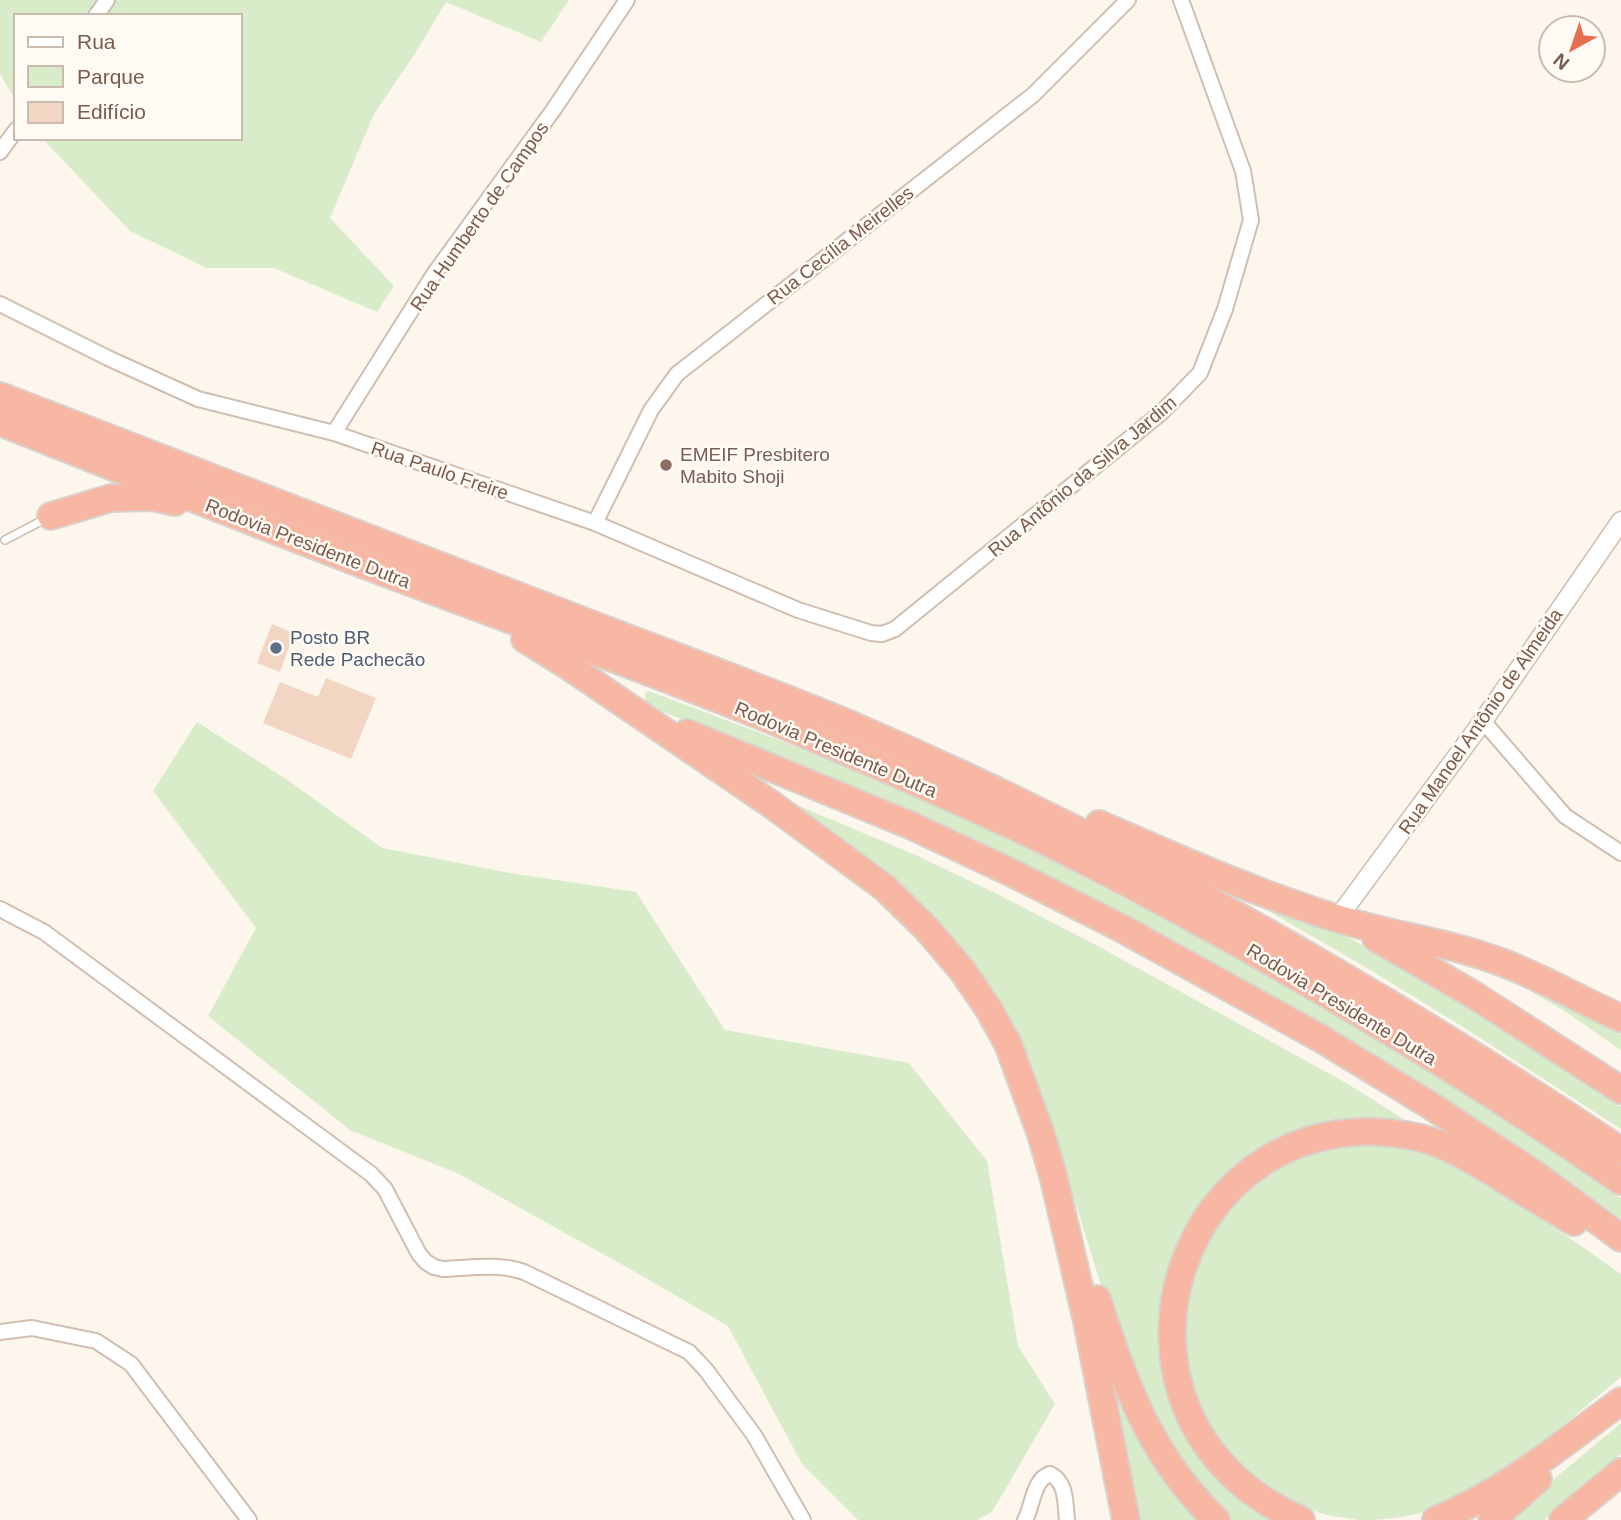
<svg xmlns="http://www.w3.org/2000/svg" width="1621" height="1520" font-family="Helvetica,sans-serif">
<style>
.green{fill:#d8ecc9}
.building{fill:#f3d5c3}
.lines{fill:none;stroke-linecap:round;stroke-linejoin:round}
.service-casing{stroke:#d1beb0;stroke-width:10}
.minor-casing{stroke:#d1beb0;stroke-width:18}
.tertiary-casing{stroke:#d1beb0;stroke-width:21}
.motorway-casing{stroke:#dad1cd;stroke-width:30}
.service{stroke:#fff;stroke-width:7}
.minor{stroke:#fff;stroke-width:14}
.tertiary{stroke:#fff;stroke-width:18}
.motorway{stroke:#f7b7a3;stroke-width:26}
.education-dot{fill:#8d6e63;stroke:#fffaf3;stroke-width:2.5}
.service-dot{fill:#5c6f8a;stroke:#fffaf3;stroke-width:2.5}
.labels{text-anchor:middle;stroke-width:5;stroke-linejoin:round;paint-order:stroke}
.street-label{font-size:19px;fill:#7a5c4d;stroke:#fffaf3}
.education-label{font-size:19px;fill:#785e54;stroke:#fffaf3;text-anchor:start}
.service-label{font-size:19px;fill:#4e5e75;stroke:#fffaf3;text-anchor:start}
</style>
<rect width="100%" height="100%" fill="#fdf6ec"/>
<g class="green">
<path d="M0,0H569L541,42L446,2L414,55L374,114L330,218L394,286L377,312L274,268H207L130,231L42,138H240V16H16V101L0,74Z"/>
<path d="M649,691C730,722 811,751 891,785C977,822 1061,865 1144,909C1309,995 1470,1089 1621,1198V1220L1574,1188L1432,1096L740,743L646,705L645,693Z"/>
<path d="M197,722L289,781L382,848L510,873L636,892L725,1030L909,1063L987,1161L1018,1346L1055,1404L992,1512L977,1520H858L802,1464L728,1326L637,1273L459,1174L350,1130L208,1016L256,928L153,791Z"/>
<path d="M773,795L918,856L997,894L1096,945L1348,1084L1424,1132L1328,1129L1198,1217L1175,1399L1284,1520H1227L1193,1484L1122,1352L1047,1112L1031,1065L1010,1024Z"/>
<path d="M1251,901L1323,925L1348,937L1423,979L1621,1106V1129L1463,1027L1362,965Z"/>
<path d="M1505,976L1621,1028V1050L1566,1012Z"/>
<path d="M1355,1144C1374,1145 1396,1144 1414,1150C1454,1161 1489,1185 1523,1207C1557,1229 1589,1251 1621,1274V1377L1554,1433L1504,1472L1427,1512L1395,1518L1372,1520H1358L1327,1515L1294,1504L1242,1467L1223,1445L1194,1399L1183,1348L1192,1272L1216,1226L1237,1200L1256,1181L1281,1166L1330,1148Z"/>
<path d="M1118,1385L1203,1520H1136L1109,1387Z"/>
<path d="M1621,1423V1454L1544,1520H1508L1548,1484Z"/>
</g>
<g class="building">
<path d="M272,624L294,633L280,672L257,663Z"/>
<path d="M326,678L376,698L351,759L263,723L280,682L318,697Z"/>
</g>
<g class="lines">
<defs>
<path id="service" d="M5,540L47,518"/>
<g id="minor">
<path d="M96,16L107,0"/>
<path d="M0,152L16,130"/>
<path d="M0,304L108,358L198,399L334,433L595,523L798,610L871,633L882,634L895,629L1161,413L1200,373L1225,309L1251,220L1243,171L1181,0"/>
<path d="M334,433L434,274L554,109L627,0"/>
<path d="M595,523L651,410L677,374L1033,95L1128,0"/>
<path d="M1483,721L1565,816L1621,853"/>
<path d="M0,909L44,932L371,1174L385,1189L419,1254L426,1262L434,1267L443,1269C469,1268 499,1263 524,1272L689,1352L706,1370L754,1435L803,1520"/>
<path d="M0,1332L32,1328L96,1341L131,1364L249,1520"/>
<path d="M1025,1520C1033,1506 1033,1479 1050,1474C1067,1482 1065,1503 1067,1520"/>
</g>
<path id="tertiary" d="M1337,919L1483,721L1621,521"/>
<g id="motorway">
<path d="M0,396C207,477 415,555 622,636C698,665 775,693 849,724C1018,796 1181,881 1339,974C1435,1030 1529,1089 1621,1151"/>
<path d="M0,422C126,472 252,522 378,570C510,620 644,668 774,721C858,756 940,792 1022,830C1087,861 1151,895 1214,930C1354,1007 1490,1090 1621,1181"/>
<path d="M51,516L111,498L152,497L175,502"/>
<path d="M525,639L570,667L771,804L885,888L926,928L962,970L988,1008L1008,1044L1041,1134L1054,1179L1087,1321L1126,1520"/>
<path d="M687,733L912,826L1012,873L1121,928L1320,1038L1428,1104L1536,1175L1621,1238"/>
<path d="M1099,824C1177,858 1255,893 1336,918C1392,936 1451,942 1506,964C1545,979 1582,1001 1621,1018"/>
<path d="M1376,938L1474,995L1621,1090"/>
<path d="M1097,1299C1125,1384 1150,1456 1216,1520"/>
<path d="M1301,1520C1068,1418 1177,1082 1421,1138C1449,1145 1473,1161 1497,1175C1522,1191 1548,1206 1574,1222"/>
<path d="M1436,1520C1505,1492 1562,1444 1621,1401"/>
<path d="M1492,1520L1538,1479"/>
<path d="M1563,1520L1621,1472"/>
</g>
</defs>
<use href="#service" class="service-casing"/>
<use href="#minor" class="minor-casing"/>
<use href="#tertiary" class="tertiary-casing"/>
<use href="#motorway" class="motorway-casing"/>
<use href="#service" class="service"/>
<use href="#minor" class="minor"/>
<use href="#tertiary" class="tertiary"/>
<use href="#motorway" class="motorway"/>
</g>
<circle class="education-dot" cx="666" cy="465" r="7"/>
<circle class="service-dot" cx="276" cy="648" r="7"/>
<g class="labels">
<g class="street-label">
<text transform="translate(479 216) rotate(-55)" y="7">Rua Humberto de Campos</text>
<text transform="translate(840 245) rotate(-38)" y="7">Rua Cecília Meirelles</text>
<text transform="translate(440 470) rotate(19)" y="7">Rua Paulo Freire</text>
<text transform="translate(1082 476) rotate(-40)" y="7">Rua Antônio da Silva Jardim</text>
<text transform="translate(308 543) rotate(21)" y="7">Rodovia Presidente Dutra</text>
<text transform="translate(1480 721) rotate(-55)" y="7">Rua Manoel Antônio de Almeida</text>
<text transform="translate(836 749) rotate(23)" y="7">Rodovia Presidente Dutra</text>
<text transform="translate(1342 1004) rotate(31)" y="7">Rodovia Presidente Dutra</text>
</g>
<g class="education-label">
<text x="680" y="461">EMEIF Presbitero<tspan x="680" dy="22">Mabito Shoji</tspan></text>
</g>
<g class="service-label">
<text x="290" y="644">Posto BR<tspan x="290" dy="22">Rede Pachecão</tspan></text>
</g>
</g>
<rect x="14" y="14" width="228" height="126" fill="#fffaf3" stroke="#cabbb1" stroke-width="2"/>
<rect x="28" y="37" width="35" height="10" fill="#ffffff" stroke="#cabbb1" stroke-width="2"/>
<text x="77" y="49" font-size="21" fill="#7a5c4d">Rua</text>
<rect x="28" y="66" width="35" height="21" fill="#d8ecc9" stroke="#cabbb1" stroke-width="2"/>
<text x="77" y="84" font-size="21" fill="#7a5c4d">Parque</text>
<rect x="28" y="102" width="35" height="21" fill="#f3d5c3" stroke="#cabbb1" stroke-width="2"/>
<text x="77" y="119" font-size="21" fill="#7a5c4d">Edifício</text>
<g transform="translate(1572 49) rotate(220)"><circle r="33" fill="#fffaf3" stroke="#cabbb1" stroke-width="2"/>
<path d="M0-5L12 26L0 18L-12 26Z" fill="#e76f51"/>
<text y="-10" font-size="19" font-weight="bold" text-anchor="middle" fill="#7a5c4d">N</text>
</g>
</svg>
